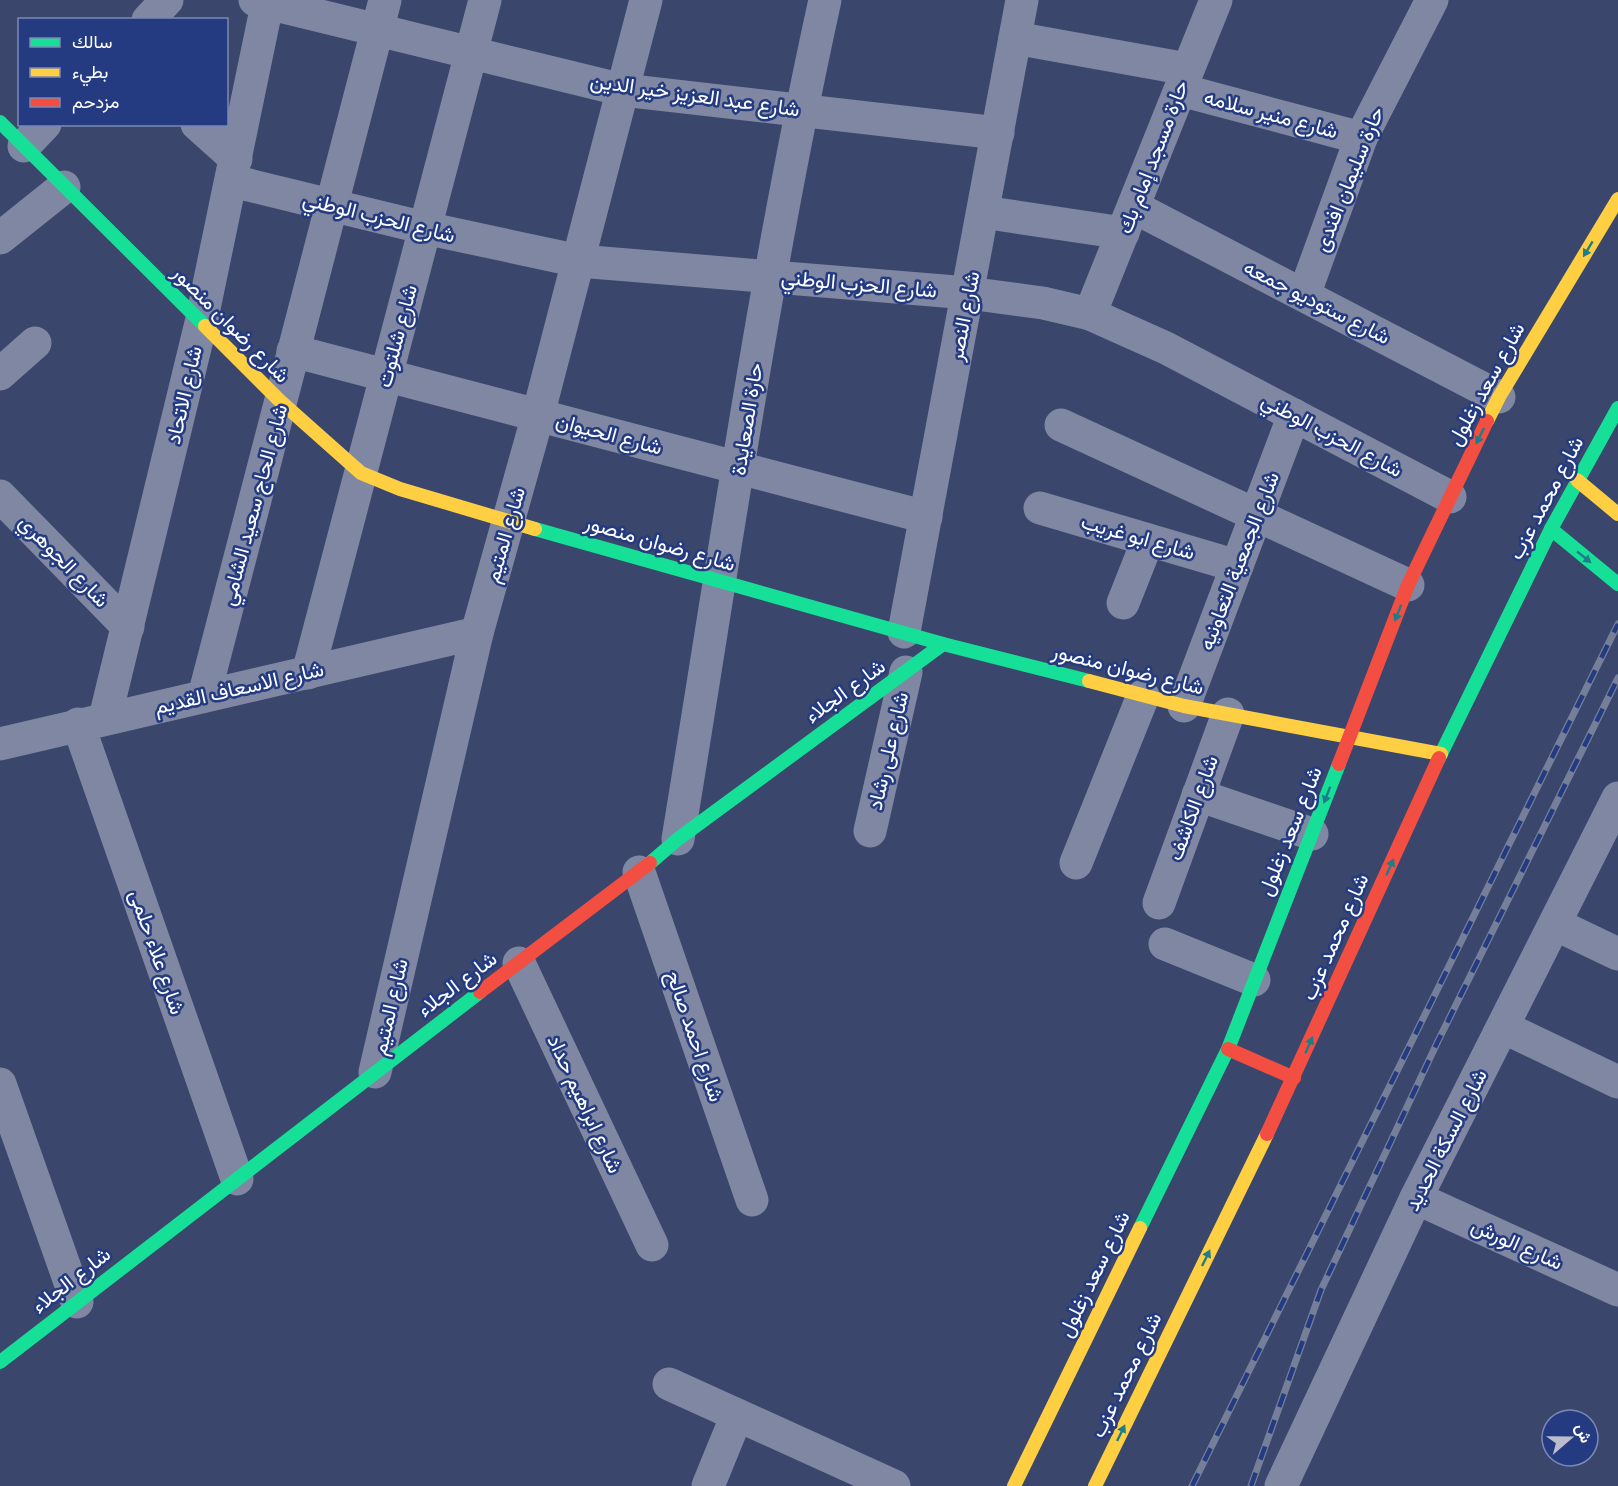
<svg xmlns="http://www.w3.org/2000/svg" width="1618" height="1486" font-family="Signika,Vazirmatn,sans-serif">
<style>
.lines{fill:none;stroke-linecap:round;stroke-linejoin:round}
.street{stroke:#7f87a2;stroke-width:33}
.fast{stroke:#16e098;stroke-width:14}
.slow{stroke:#ffcf43;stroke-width:14}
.jam{stroke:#f24e42;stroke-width:14}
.rail-casing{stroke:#767f9a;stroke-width:7}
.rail{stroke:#243b82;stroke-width:4.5;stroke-dasharray:14;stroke-linecap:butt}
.oneway{fill:#1e7d8b}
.labels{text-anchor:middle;stroke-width:5;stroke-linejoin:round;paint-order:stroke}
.street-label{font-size:21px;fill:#fff;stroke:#243b82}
</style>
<rect width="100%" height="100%" fill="#3a466c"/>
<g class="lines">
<g class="street">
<path d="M255,0L623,90L998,133"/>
<path d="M148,20L167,0"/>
<path d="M1015,38L1187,69"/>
<path d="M1181,90L1361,138"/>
<path d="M197,124L236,159"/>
<path d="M24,146L45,124"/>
<path d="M232,181L425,228L579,261L968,293L1043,303L1090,314L1166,348L1450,497"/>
<path d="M1134,207L1499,397"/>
<path d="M983,212L1123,233"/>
<path d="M0,238L64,187"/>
<path d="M1304,295L1361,138L1432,0"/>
<path d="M1090,314L1216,0"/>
<path d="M293,351L926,517"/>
<path d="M0,374L35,343"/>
<path d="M1061,425L1408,585"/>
<path d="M0,496L128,627"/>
<path d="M1040,508L1237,566"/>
<path d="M1123,603L1148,540"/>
<path d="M904,632L1022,0"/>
<path d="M308,673L485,0"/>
<path d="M204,696L385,0"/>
<path d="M1184,706L1294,415"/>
<path d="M105,718L201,323L268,0"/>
<path d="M78,724L237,1179"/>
<path d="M0,744L477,633"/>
<path d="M1198,795L1312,834"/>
<path d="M870,831L906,672"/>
<path d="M678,839C724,559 764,277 825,0"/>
<path d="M1076,863L1143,696"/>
<path d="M639,872L752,1200"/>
<path d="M1159,903L1228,714"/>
<path d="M1555,924L1618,954"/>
<path d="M1165,944L1254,980"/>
<path d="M519,963L652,1245"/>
<path d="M1503,1027L1618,1082"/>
<path d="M375,1072L477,633L538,415L646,0"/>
<path d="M0,1084L77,1302"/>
<path d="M1416,1198L1618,1290"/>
<path d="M669,1384L894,1486"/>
<path d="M708,1486L737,1415"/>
<path d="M1281,1486L1416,1198L1618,798"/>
</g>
<g class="fast">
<path d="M0,122L205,326"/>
<path d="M535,529L943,644L1089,681"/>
<path d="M1551,529L1618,584"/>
<path d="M1439,758L1551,529L1618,408"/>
<path d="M650,863L678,839L943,644"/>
<path d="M1140,1228L1228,1049L1339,764"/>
<path d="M0,1362L480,992"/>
</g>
<g class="slow">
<path d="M205,326L280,401L361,473L400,489L535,529"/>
<path d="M1487,421L1499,397L1618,199"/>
<path d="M1577,480L1618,514"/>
<path d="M1089,681L1184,706L1441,754"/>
<path d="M1014,1486L1140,1228"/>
<path d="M1095,1486L1267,1134"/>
</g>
<g class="jam">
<path d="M1339,764L1408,585L1487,421"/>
<path d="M480,992L650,863"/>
<path d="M1228,1049L1294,1078"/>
<path d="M1267,1134L1439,758"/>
</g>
<defs>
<g id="rail">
<path d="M1192,1486L1618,624"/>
<path d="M1251,1486L1321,1290L1438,1041L1618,678"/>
</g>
</defs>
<use href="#rail" class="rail-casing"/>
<use href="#rail" class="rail"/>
</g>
<defs><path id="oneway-solid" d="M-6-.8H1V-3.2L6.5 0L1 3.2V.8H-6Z" transform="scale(1.5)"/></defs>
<g class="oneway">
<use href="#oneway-solid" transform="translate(1588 249) rotate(121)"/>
<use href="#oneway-solid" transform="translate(1480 436) rotate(116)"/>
<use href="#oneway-solid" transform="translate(1584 557) rotate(39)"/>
<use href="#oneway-solid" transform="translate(1398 613) rotate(111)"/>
<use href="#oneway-solid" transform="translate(1327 795) rotate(111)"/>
<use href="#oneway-solid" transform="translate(1390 867) rotate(-66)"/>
<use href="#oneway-solid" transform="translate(1309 1045) rotate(-66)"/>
<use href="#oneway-solid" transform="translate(1206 1258) rotate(-64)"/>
<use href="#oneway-solid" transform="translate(1121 1433) rotate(-64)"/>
</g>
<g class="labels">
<g class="street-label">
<text transform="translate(695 95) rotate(8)" y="7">شارع عبد العزيز خير الدين</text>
<text transform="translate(1271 114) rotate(15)" y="7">شارع منير سلامه</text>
<text transform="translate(1153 157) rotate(-69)" y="7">حارة مسجد إمام بك</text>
<text transform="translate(1349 179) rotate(-68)" y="7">حارة سليمان افندى</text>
<text transform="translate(379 217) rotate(14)" y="7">شارع الحزب الوطني</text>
<text transform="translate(859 284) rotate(5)" y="7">شارع الحزب الوطني</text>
<text transform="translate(1317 302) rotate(27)" y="7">شارع ستوديو جمعه</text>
<text transform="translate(964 316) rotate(-79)" y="7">شارع النصر</text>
<text transform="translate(231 324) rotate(45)" y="7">شارع رضوان منصور</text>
<text transform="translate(397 336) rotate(-75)" y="7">شارع شلتوت</text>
<text transform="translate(1486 384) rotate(-61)" y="7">شارع سعد زغلول</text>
<text transform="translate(184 395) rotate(-77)" y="7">شارع الاتحاد</text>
<text transform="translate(747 419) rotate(-81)" y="7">حارة الصعايدة</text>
<text transform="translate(609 434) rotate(15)" y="7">شارع الحيوان</text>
<text transform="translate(1332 435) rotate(28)" y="7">شارع الحزب الوطني</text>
<text transform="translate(1546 498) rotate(-62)" y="7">شارع محمد عزب</text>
<text transform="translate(254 505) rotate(-75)" y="7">شارع الحاج سعيد الشامي</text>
<text transform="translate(505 535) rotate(-74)" y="7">شارع المتيم</text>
<text transform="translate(1138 537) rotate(16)" y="7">شارع ابو غريب</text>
<text transform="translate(660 543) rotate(16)" y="7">شارع رضوان منصور</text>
<text transform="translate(64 561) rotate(46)" y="7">شارع الجوهري</text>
<text transform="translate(1239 561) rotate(-69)" y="7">شارع الجمعية التعاونيه</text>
<text transform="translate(1128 669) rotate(14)" y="7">شارع رضوان منصور</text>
<text transform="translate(239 688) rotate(-13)" y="7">شارع الاسعاف القديم</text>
<text transform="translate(845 691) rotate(-36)" y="7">شارع الجلاء</text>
<text transform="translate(888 751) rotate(-77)" y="7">شارع على رشاد</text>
<text transform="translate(1193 808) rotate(-70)" y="7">شارع الكاشف</text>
<text transform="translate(1290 831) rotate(-68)" y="7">شارع سعد زغلول</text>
<text transform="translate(1335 937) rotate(-66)" y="7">شارع محمد عزب</text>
<text transform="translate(157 952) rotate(71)" y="7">شارع علاء حلمى</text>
<text transform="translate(457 984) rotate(-37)" y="7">شارع الجلاء</text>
<text transform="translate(390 1007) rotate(-77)" y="7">شارع المتيم</text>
<text transform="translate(695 1036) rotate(71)" y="7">شارع احمد صالح</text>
<text transform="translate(585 1104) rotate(65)" y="7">شارع ابراهيم حداد</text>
<text transform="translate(1446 1140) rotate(-63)" y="7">شارع السكة الحديد</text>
<text transform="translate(1517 1244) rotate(24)" y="7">شارع الورش</text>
<text transform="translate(1094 1274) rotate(-64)" y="7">شارع سعد زغلول</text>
<text transform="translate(71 1280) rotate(-38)" y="7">شارع الجلاء</text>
<text transform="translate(1126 1375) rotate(-64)" y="7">شارع محمد عزب</text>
</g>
</g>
<rect x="18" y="18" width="210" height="108" fill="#243b82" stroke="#7c89b4" stroke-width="1.5"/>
<rect x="30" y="38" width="30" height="9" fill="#16e098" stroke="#7c89b4" stroke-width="1.5"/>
<text x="72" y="48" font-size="18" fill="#ffffff">سالك</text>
<rect x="30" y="68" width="30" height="9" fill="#ffcf43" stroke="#7c89b4" stroke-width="1.5"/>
<text x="72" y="78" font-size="18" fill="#ffffff">بطيء</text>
<rect x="30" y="98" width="30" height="9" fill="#f24e42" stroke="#7c89b4" stroke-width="1.5"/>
<text x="72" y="108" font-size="18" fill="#ffffff">مزدحم</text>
<g transform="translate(1570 1438) rotate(70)"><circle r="28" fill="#243b82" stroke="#7c89b4" stroke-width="1.5"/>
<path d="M0-4.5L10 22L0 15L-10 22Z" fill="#babecc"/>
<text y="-9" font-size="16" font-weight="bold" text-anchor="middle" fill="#ffffff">ش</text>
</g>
</svg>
